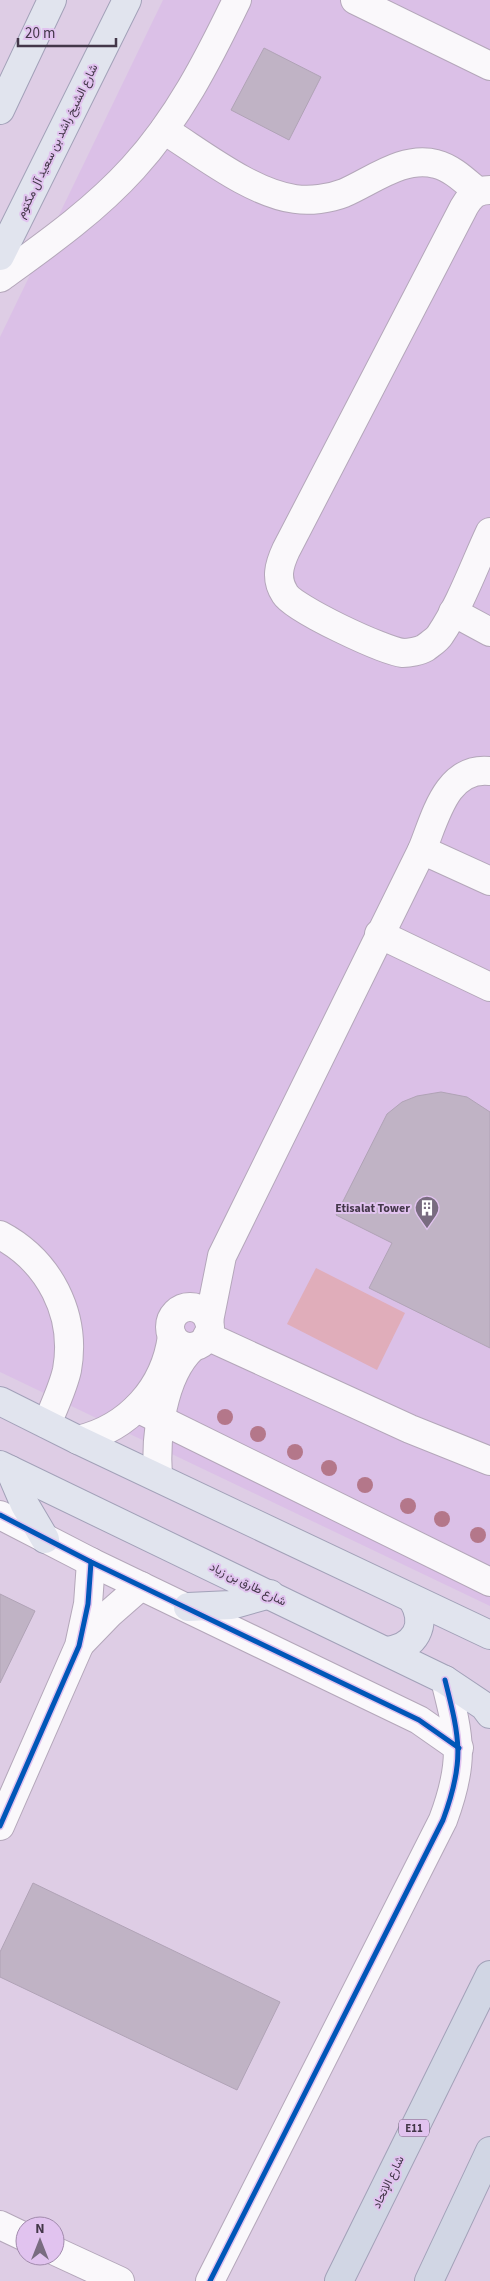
<svg xmlns="http://www.w3.org/2000/svg" width="490" height="2281" font-family="'Source Sans 3',Vazirmatn,sans-serif">
<style>
.built{fill:#dbc0e7}
.green{fill:#e0adba}
.building{fill:#c0b3c5;stroke:#b0a3b6}
.lines{fill:none;stroke-linecap:round;stroke-linejoin:round}
.minor-casing{stroke:#b4a7ba;stroke-width:30}
.major-casing{stroke:#a2a1b8;stroke-width:30}
.highway-casing{stroke:#a2a1b8;stroke-width:30}
.minor{stroke:#faf8fb;stroke-width:28}
.major{stroke:#e1e4ee;stroke-width:28}
.highway{stroke:#d1d6e4;stroke-width:28}
.cycleway-casing{stroke:#e1c3ef;stroke-width:8}
.cycleway{stroke:#0057b8;stroke-width:5}
.tree{fill:#b4778a}
.labels{text-anchor:middle;stroke-width:4;stroke-linejoin:round;paint-order:stroke}
.shield{fill:#e1c3ef;stroke:#72617b;stroke-width:1}
.shield-label{font-size:11px;font-weight:bold;fill:#433749}
.street-label{font-size:12px;fill:#433749;stroke:#e1c3ef}
.poi-label{font-size:12px;font-weight:bold;fill:#433749;stroke:#e1c3ef;text-anchor:end}
</style>
<rect width="100%" height="100%" fill="#decde5"/>
<path class="built" d="M163,0H490V1606L0,1372V337Z"/>
<path class="green" d="M316,1268L405,1313L377,1370L287,1324Z"/>
<g class="building">
<path d="M264,48L321,77L289,140L231,110Z"/>
<path d="M441,1092L467,1097L490,1112V1348L369,1288L392,1243L336,1215L387,1114L402,1102L417,1096Z"/>
<path d="M0,1594L35,1611L0,1683Z"/>
<path d="M33,1883L280,2002L237,2090L0,1977V1952Z"/>
</g>
<g class="lines">
<defs>
<g id="minor">
<path d="M355,0L490,66"/>
<path d="M164,130C201,153 251,193 295,199C310,201 329,199 344,193C372,181 404,155 436,164C452,168 465,181 477,191"/>
<path d="M490,190C477,190 471,195 464,207L286,550C279,565 275,579 285,594C294,609 384,651 403,653C409,653 420,651 425,648C430,644 437,640 440,635C461,604 474,566 490,532"/>
<path d="M0,278C47,244 94,211 133,168C178,119 208,60 237,0"/>
<path d="M453,612L490,632"/>
<path d="M422,850L490,881"/>
<path d="M379,934L490,987"/>
<path d="M0,1235C49,1261 77,1314 67,1370C63,1388 54,1406 47,1424"/>
<circle cx="190" cy="1327" r="20"/>
<path d="M209,1321L222,1256L422,850C435,819 446,766 490,771"/>
<path d="M207,1336L410,1429L490,1461"/>
<path d="M137,1408L490,1582"/>
<path d="M78,1440C129,1428 165,1388 172,1336"/>
<path d="M158,1477C155,1438 162,1375 193,1347"/>
<path d="M0,1515L91,1562L419,1720L459,1748"/>
<path d="M80,1644L109,1614L141,1586"/>
<path d="M0,1826L79,1646L88,1604L91,1562"/>
<path d="M0,2225L25,2237"/>
<path d="M55,2251L120,2281"/>
<path d="M210,2281L443,1820C465,1761 460,1739 445,1680"/>
</g>
<g id="major">
<path d="M0,110L52,0"/>
<path d="M0,256L127,0"/>
<path d="M0,1401L78,1440L490,1635"/>
<path d="M0,1465L445,1680L484,1706L490,1714"/>
<path d="M10,1470L25,1505L45,1539"/>
<path d="M188,1607L231,1605L270,1594"/>
<path d="M387,1651C415,1647 428,1626 413,1600"/>
</g>
<g id="highway">
<path d="M339,2281L490,1975"/>
<path d="M429,2281L490,2151"/>
</g>
</defs>
<use href="#minor" class="minor-casing"/>
<use href="#major" class="major-casing"/>
<use href="#highway" class="highway-casing"/>
<use href="#minor" class="minor"/>
<use href="#major" class="major"/>
<use href="#highway" class="highway"/>
<defs>
<g id="cycleway">
<path d="M0,1515L91,1562L419,1720L459,1748"/>
<path d="M0,1826L79,1646L88,1604L91,1562"/>
<path d="M210,2281L443,1820C465,1761 460,1739 445,1680"/>
</g>
</defs>
<use href="#cycleway" class="cycleway-casing"/>
<use href="#cycleway" class="cycleway"/>
</g>
<g class="tree">
<circle cx="225" cy="1417" r="8"/>
<circle cx="258" cy="1434" r="8"/>
<circle cx="295" cy="1452" r="8"/>
<circle cx="329" cy="1468" r="8"/>
<circle cx="365" cy="1485" r="8"/>
<circle cx="408" cy="1506" r="8"/>
<circle cx="442" cy="1519" r="8"/>
<circle cx="478" cy="1535" r="8"/>
</g>
<defs>
<symbol id="building-pin" viewBox="-11 -11 22 30"><path d="M0 17L-7.5 6A9.5 9.5 0 1 1 7.5 6Z" fill="#796c80" stroke="#e1c3ef"/><path d="M-4-6H4V6H1V3H-1V6H-4ZM-2.5-4.3h1.7v1.8h-1.7ZM.8-4.3h1.7v1.8H.8ZM-2.5-1h1.7V.8h-1.7ZM.8-1h1.7V.8H.8Z" fill="#fff"/></symbol>
</defs>
<g fill-rule="evenodd">
<use href="#building-pin" x="413" y="1194" width="28" height="38"/>
</g>
<g class="labels">
<rect class="shield" x="399" y="2119.5" width="30" height="17" rx="4"/>
<g class="shield-label">
<text x="414" y="2132">E11</text>
</g>
<g class="street-label">
<text transform="translate(57 141) rotate(-64)" y="4">شارع الشيخ راشد بن سعيد آل مكتوم</text>
<text transform="translate(248 1584) rotate(26)" y="4">شارع طارق بن زياد</text>
<text transform="translate(388 2182) rotate(-64)" y="4">شارع الإتحاد</text>
</g>
<g class="poi-label">
<text x="410" y="1212">Etisalat Tower</text>
</g>
</g>
<g transform="translate(40 2241)"><circle r="24" fill="#e1c3ef" stroke="#a28bad"/>
<path d="M0-4L9 19L0 12L-9 19Z" fill="#796c80"/>
<text y="-8" font-size="14" font-weight="bold" text-anchor="middle" fill="#433749">N</text>
</g>
<path d="M18 38v8h98v-8" fill="none" stroke="#433749" stroke-width="2.5"/>
<text x="25" y="38" font-size="15" fill="#433749" stroke="#e1c3ef" stroke-width="4" paint-order="stroke">20 m</text>
</svg>
